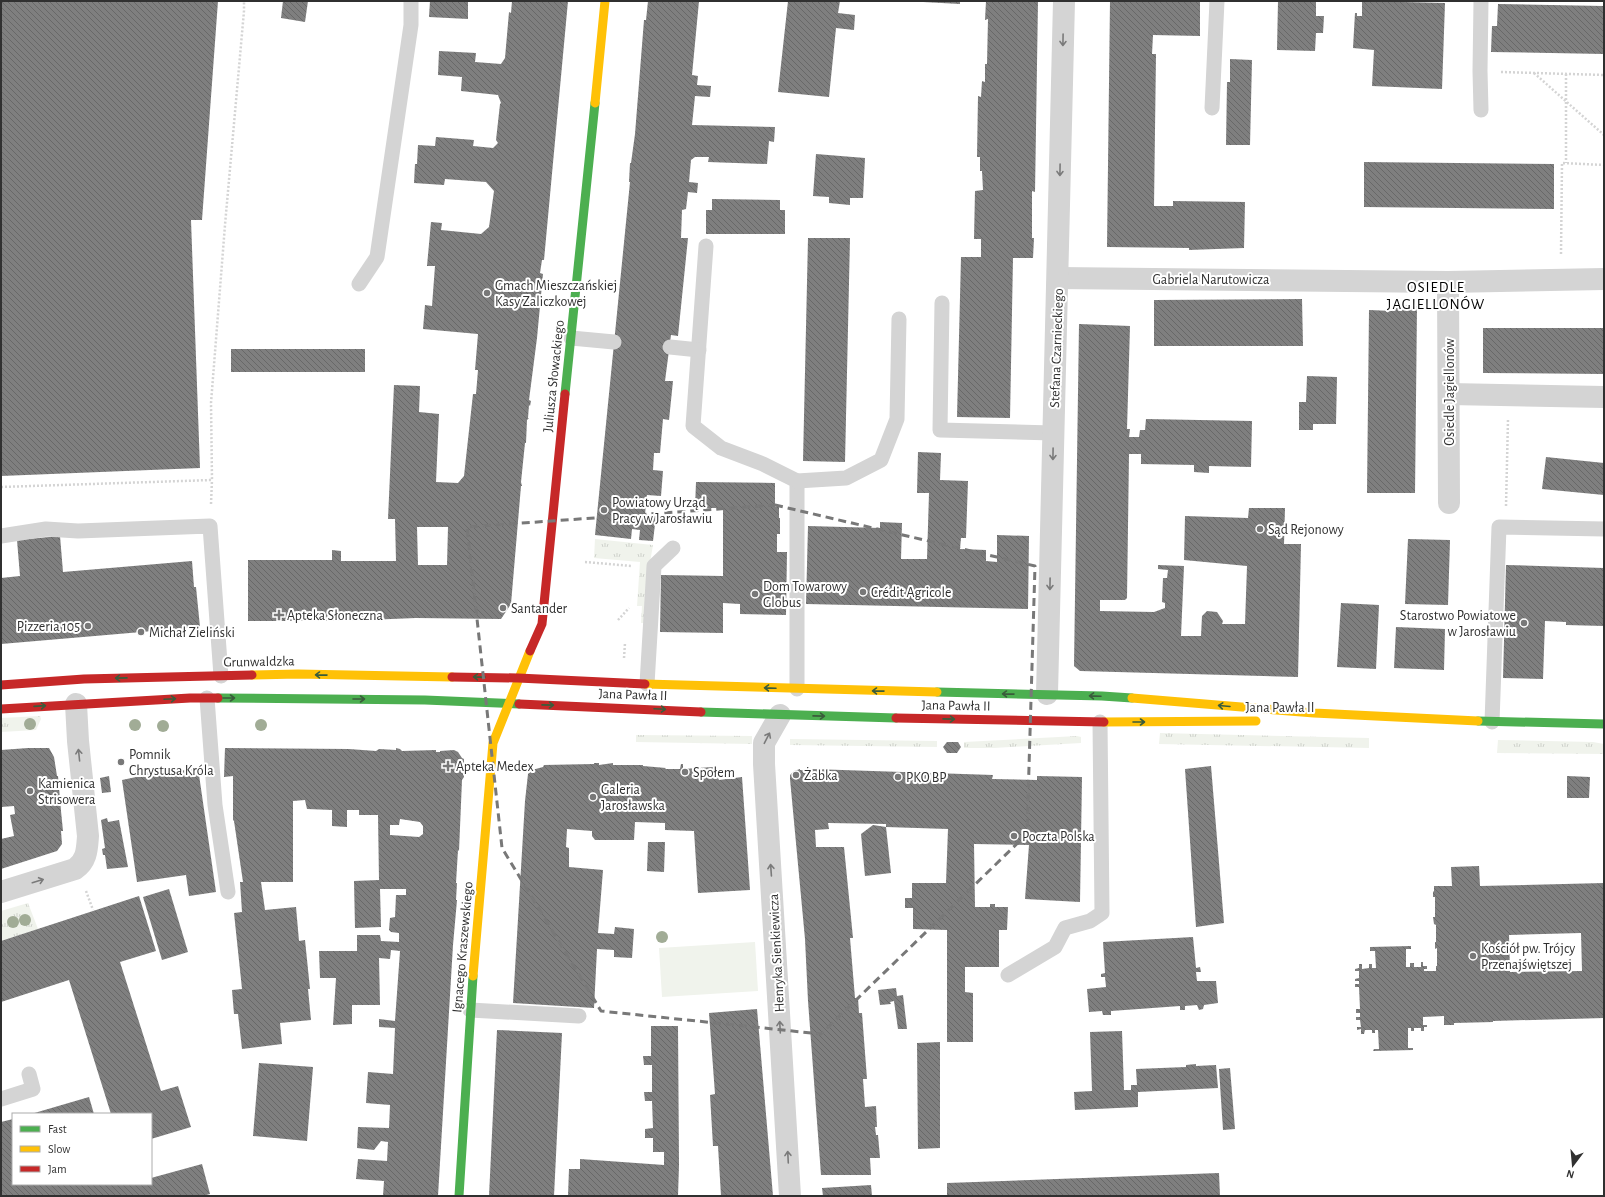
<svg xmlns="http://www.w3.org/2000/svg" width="1605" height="1197" font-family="'Alegreya Sans',sans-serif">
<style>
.grass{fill:url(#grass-tufts)}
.green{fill:#f0f3ec}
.building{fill:url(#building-back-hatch);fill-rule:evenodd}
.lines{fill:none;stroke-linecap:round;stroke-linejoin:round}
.path{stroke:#d4d4d4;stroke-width:2.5;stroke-dasharray:2 2;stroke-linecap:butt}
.lane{stroke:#d4d4d4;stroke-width:15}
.street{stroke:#d4d4d4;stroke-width:22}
.fast{stroke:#4caf50;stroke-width:9}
.slow{stroke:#ffc107;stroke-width:9}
.jam{stroke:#c62828;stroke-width:9}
.tree{fill:#a1ac96}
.oneway{stroke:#7a7a7a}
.oneway2{stroke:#3a5c3b}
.marked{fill:none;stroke:#787878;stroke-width:3;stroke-dasharray:8 5;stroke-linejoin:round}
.poi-dot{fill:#787878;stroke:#fff;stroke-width:1.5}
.labels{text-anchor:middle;stroke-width:4;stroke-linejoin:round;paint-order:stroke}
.street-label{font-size:14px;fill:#303030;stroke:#fff}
.poi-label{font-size:14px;fill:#303030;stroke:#fff;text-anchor:start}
.neighbourhood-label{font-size:15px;letter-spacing:1px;fill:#000;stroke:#fff}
</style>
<defs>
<pattern id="grass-tufts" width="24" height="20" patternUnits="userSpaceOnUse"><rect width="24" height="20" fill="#f0f3ec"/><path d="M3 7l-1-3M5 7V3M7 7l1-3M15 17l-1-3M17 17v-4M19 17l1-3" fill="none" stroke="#ced1cb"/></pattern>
<pattern id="building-back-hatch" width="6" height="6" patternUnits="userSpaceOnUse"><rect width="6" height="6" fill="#7f7f7f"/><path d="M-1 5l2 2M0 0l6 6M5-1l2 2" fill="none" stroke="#686868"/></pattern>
</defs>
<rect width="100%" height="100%" fill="#fff"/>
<g class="grass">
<path d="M595,539L653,545L648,574L646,623H641L642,606H637L640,562L594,558Z"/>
<path d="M40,716L41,719L36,730L1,732V718Z"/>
<path d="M1160,733L1369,738V748L1159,744Z"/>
<path d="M636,735L752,736V744L636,742Z"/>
<path d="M1077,736L1081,737V743L994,748H964V742Z"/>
<path d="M790,739L937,741V747L790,745Z"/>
<path d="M1498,740L1593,742L1604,744V754L1497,753Z"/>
<path d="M28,903L38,929L1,941V911Z"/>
</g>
<path class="green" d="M755,942L758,991L662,997L659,948Z"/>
<g class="building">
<path d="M1,1H218L202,220H191L200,468L1,476Z"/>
<path d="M283,1H308L305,22L281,18Z"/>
<path d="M430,1H468V19L429,17Z"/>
<path d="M512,1H568L544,260H542L540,273L543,274L537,338L529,400L531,401L530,406L529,405L528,418H529L527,420L526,443H525L521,482L522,486H521L511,604L501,619L416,618L342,621H248V560H332V550L341,551V561H396L395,519H388L394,385L420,386L419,412L439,414L436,482L458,483L464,476L473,394H476L478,370H475L478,334L423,329L425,305L432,306L435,266H427L431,222L442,223L441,230L481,234L489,227L494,191L486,182L445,179L444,185L414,183L415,164H417L418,145L435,146L436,137L474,140L473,146L493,148L498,143L496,140L500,104L501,103L498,95L461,91L462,77L438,75L439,51L476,53L475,62L501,64L505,58L509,12L511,13ZM417,527H448L447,565H418Z"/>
<path d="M648,1H699L692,75L698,76L697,85L711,86L710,97L695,96L692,125L775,127L774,142L769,141L767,164L708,162L709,157H695L691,160L689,182L698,183L697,193L688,192L686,209L682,210L681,238H688L678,336L671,335L665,381H673L669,420L663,419L660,453H654L653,470L663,471L661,496L647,495L645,514L656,516L653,541L639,540L640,530L632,529L631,539L595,535L630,182H629L630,163H631L635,134L644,20H646Z"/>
<path d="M788,1H840L838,13L855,15L854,30L836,28L829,97L778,92Z"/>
<path d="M923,1H960V4L923,2Z"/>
<path d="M986,1H1038L1035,192L1032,191V238H1034L1033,258H1013L1010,418L957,417L961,257H981V239H974L975,191L983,190L982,171H980V157H977L978,96L981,97L982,81L985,82V64H987L988,19L985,20Z"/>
<path d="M1110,1H1200V36L1153,35L1152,54H1156L1154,206H1173V201L1245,202L1244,248L1189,250V248L1107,247Z"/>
<path d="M1278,1H1316V16H1324L1323,33H1316L1315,51L1277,50Z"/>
<path d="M1362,1L1445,3L1442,89L1372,86L1374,50L1353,48L1355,13H1357V16H1362Z"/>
<path d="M1498,4L1604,6V54L1491,52L1492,26H1497Z"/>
<path d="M1230,59L1252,60L1250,145H1226L1227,82H1230Z"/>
<path d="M816,154L865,158L863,198H850V205L829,203V197L813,196Z"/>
<path d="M1364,162L1554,164V209L1364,207Z"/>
<path d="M712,199L780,200V210H785V234H706V210H712Z"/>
<path d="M808,238H850L845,462L803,461Z"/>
<path d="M1302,299L1303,346H1154V300Z"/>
<path d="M1392,305L1417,306L1415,493H1367L1369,310L1392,311Z"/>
<path d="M1079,324L1130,326L1127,429H1130L1129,437H1139L1140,430H1145L1146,419L1252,421L1251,467L1209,466V473L1194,472V465L1141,464V454H1129L1127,598L1125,600H1100V611L1154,612L1165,608V603L1162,602L1163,578H1167L1168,570L1158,569V565L1184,566L1181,636H1201L1202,616L1207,611L1217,612L1223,621L1222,624H1245L1247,566L1184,560L1185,516L1248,518L1249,508H1285L1284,544H1301L1298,677L1080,671L1074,666Z"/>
<path d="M1483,328H1604V374L1483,373Z"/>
<rect x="231" y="349" width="134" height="23"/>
<path d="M1307,376L1337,377L1336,424H1313V430H1299V402H1306Z"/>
<path d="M918,452L941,453L940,480L968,481L966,538H961L960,549L986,550V561L997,562V535L1029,536L1028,609L806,604L808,526L880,528V522L902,523L901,559H927L929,493H917Z"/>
<path d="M1546,457L1604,463V495L1542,489Z"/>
<path d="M696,482L775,483V507H779V518H780V534H777V552H787L786,615L740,614V604L723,603V633L660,632L661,575L723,576V508H695Z"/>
<path d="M60,536L63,572L192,561L194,587H196L200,627L1,644V578L20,576L17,540Z"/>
<path d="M1408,539L1450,540L1448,605L1405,604Z"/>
<path d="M1506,565L1604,568V626L1566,625V622L1545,621L1543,679L1503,678Z"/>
<path d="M1341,603L1379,605L1376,669L1337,667Z"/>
<path d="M1396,627L1445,629L1444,670L1394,668Z"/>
<path d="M947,742H958L961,747L957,753H947L943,747Z"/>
<path d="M28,748H49L54,757L57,776H58L61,811L63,831H61L62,844L57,851L1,869V839L14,836L10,815L15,814L14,806L1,807V750Z"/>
<path d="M225,748L349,749L376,751L379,749L396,750V748L400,749L402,751L436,750V752H440V751L454,750L458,752L462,758L464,759V777L462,780L459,851L458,850L456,883H457L456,900H457L453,945L438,1196H383L384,1181L356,1179L358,1159L387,1161L388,1142L381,1141L374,1150L357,1148L358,1127L389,1128L390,1105L366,1103L368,1072L393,1074L395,1028L379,1027V1019L395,1021L400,951L391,950L390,959L379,958L380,1005H352V1024L333,1025L336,978H320L319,951H357V935H380L381,941L399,942V933L391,932L389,930L390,918L395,917L396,895H406V889H380L381,927L355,928L354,881L379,880L378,815H359V810H347V827L332,826V810L307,809L305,800L293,801V882H261L265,910L296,907L299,941L305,940L310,989H308L311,1020L280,1023L282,1044L242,1049L238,1014H234L232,990L242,989L234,913L242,912L240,882H243L234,821L233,820V776L224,777ZM400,819L420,822L423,826V834L419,837L390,835V825H399Z"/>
<path d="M594,763H599V765L613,763V765H643V766L666,768L665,769H680L681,764H683V769L713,767L719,780L742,777L750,890L698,893L694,831L665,830V823L635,822L634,840H595L592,836V831L567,829L566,847L569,848V867L603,870L598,933L614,934L615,927L634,929L632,958L614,957V950L597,949L594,1008L513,1003L525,801L528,774L532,770L543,767L544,765L594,764Z"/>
<path d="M1211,766L1224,923L1196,927L1185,769Z"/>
<path d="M178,768V771L198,768L216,892L189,896L186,875L137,882L122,780L141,776L140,773Z"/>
<path d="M800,769V770L812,771V769L993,775L992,779L1037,780V776L1082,777L1080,902L1025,899L1029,845L974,844L975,907H990V904H995V907H1008L1007,930H999V967H965V992L973,993V1042H947V930L913,929V908H905V898H912V883H946L948,829L886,827V824L828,823L829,829L815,830L816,847H844L853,938H850L855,998H858L859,1013H862L867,1079H863L865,1107L876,1106L877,1127H875L876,1135H878L880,1158H870L871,1175H821L808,1001L805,939L790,779V775L794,771Z"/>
<path d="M109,776L111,792L102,793L100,778Z"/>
<path d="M1567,776L1590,777L1589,798H1567Z"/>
<path d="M107,818L108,822L119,820L128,867L107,869L105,855H103L102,849L105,848L101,820Z"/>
<path d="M873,825L886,827L891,873L865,876L861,834Z"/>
<path d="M648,842H665L664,872L647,871Z"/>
<path d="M1479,866L1480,886L1604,883V1018L1493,1021V1022L1454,1023V1025H1444V1016L1423,1017V1025H1427V1027H1424V1031H1421V1028H1414V1031H1411V1028H1408V1048H1413V1050L1373,1051L1374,1049H1379L1378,1030H1375V1033H1372V1030H1365L1364,1034H1361V1029L1357,1030V1027H1361L1360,1020H1356V1017H1360V1013H1356V1009H1360L1359,987H1355V984H1359V981H1355V979L1359,978V971H1355V969L1359,968V964H1362V969L1369,968V964H1372V968H1376L1375,951H1370V947L1411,946V949H1406V967H1410V963H1414V967H1421V962H1423V966H1427V969H1424V971H1436V966H1437V948L1435,949V942H1436V925L1434,924L1433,917H1435V897H1433V892L1434,891V886H1452L1451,867ZM1581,933L1582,971L1510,972L1509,935Z"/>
<path d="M169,889L188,952L162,960L143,897Z"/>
<path d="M139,896L156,951L120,962L161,1091L178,1086L191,1127L151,1139V1114H111L69,980L1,1002V941Z"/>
<path d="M1193,937L1196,968L1200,967L1201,972H1196L1197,981H1216L1218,1003L1204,1005L1203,1009L1199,1010L1197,1005L1185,1006V1010H1180V1006L1111,1011V1015H1103L1102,1011L1089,1012L1087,989L1106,987L1105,977H1101V974L1105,973L1103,942Z"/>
<path d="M896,988L897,996L903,995L907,1029H898L894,1001L890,1002L891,1004L880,1005L878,990Z"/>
<path d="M757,1009L773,1196H721L718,1146H713L710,1095L715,1094L709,1013Z"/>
<path d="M651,1026H678L679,1165L678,1196H568L569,1169H580V1159L664,1165V1152H653V1138H645V1129L653,1128L652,1101H645L644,1092H652V1065H644L643,1056H651Z"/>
<path d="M497,1030L562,1033L554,1196H489Z"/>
<path d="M1122,1031L1124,1090H1131V1085H1137L1136,1069L1186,1067V1065L1196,1064V1066L1216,1065L1218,1088L1138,1092V1107L1075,1110L1074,1092L1092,1091L1090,1032Z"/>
<path d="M940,1042V1148L918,1149L917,1043Z"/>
<path d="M259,1063L313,1067L307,1141L253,1136Z"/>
<path d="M1230,1068L1235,1129L1223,1130L1219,1069Z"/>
<path d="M89,1097L94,1114H31Z"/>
<path d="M13,1119V1184H151V1178L202,1164L210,1194L203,1196H1V1122Z"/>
<path d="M1219,1173L1220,1196H947V1183Z"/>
<path d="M871,1185L872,1196H823L822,1188Z"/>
</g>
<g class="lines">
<g class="path">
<path d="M1501,72L1604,75"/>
<path d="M1534,73L1604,135"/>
<path d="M1566,74V163"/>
<path d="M1561,254L1562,163L1604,165"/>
<path d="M1,487L212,480L211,403L225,225L244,11V1"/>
<path d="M211,504L212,480"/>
<path d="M1506,506L1508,419"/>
<path d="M585,562L632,566"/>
<path d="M618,620L629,608"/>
<path d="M624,658L625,643"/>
<path d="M86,891L93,910"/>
</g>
<g class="lane">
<path d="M1481,1L1480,71L1481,110"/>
<path d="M1212,108L1217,1"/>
<path d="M706,246L693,426L721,448L763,464L797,481V689"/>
<path d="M359,284L377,257L411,25V1"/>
<path d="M942,303L940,430L1053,433"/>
<path d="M571,338L614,342"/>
<path d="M670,347L699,350"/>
<path d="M797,481L846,478L881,460L897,419L899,319"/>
<path d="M1,536L46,529L78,531L210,526L221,676"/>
<path d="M647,684L654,566L673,548"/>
<path d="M207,698L215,805L228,892"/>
<path d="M1492,722L1499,527L1604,529"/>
<path d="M1008,975L1055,947L1065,928L1090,921L1102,913L1100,722"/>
<path d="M470,1010L579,1016"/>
<path d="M1,1099L33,1089L29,1074"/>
</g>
<g class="street">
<path d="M1058,278L1448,282L1604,279"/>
<path d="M1448,282L1449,503"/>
<path d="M1449,394L1604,397"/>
<path d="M1047,694L1064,1"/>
<path d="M780,715L764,743V764L790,1196"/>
<path d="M1,892L75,869C87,861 87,849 88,836L78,741L76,704"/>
</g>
<g class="fast">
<path d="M565,394L595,103"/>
<path d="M937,692L1102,696L1132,698"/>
<path d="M218,698L425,700L519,704"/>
<path d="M701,712L896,718"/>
<path d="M1478,721L1604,724"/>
<path d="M459,1196L473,976"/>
</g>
<g class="slow">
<path d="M595,103L605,1"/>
<path d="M252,675L298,674L452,677"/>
<path d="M645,684L937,692"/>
<path d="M1132,698L1314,713L1478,721"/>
<path d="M1104,722L1256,721"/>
<path d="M473,976L493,743L530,651"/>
</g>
<g class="jam">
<path d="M530,651L542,624L565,394"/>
<path d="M452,677L518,678L645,684"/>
<path d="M1,685L84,679L252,675"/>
<path d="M519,704L701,712"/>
<path d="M1,709L190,698H218"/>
<path d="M896,718L1104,722"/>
</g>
</g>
<g class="tree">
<circle cx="30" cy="724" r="6"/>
<circle cx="135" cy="725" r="6"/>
<circle cx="261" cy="725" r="6"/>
<circle cx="163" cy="726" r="6"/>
<circle cx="25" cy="920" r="6"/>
<circle cx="13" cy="922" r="6"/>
<circle cx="662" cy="937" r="6"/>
</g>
<defs><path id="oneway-shaft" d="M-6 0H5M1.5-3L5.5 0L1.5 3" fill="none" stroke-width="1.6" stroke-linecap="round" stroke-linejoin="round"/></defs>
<g class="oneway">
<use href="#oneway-shaft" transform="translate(1063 40) rotate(91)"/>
<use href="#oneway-shaft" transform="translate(1060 170) rotate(91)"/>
<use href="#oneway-shaft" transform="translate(1053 454) rotate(91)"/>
<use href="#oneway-shaft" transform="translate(1050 584) rotate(91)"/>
<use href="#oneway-shaft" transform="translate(767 738) rotate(-63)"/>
<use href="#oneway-shaft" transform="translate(79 755) rotate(-96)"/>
<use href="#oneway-shaft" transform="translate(771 870) rotate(-94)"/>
<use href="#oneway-shaft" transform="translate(38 881) rotate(-17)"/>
<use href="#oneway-shaft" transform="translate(780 1027) rotate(-93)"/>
<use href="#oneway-shaft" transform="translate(788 1157) rotate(-93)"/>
</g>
<g class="oneway2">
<use href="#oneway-shaft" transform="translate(321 675) rotate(-179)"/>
<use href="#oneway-shaft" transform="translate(479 677) rotate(-179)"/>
<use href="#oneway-shaft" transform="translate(121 678) rotate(179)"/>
<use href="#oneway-shaft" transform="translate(770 688) rotate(-178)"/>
<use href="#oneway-shaft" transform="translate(878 691) rotate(-179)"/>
<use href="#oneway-shaft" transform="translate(1008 694) rotate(-179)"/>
<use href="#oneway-shaft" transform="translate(1095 696) rotate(-178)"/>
<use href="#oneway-shaft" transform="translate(229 698)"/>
<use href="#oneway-shaft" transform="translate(170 699) rotate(-3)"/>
<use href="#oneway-shaft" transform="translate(359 699)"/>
<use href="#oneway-shaft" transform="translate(548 705) rotate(1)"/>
<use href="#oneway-shaft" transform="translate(40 706) rotate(-4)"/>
<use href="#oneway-shaft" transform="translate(1224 706) rotate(-175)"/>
<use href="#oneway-shaft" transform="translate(660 709) rotate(3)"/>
<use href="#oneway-shaft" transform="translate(819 716) rotate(1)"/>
<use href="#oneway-shaft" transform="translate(949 719) rotate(1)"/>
<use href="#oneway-shaft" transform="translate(1139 722)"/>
</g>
<path class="marked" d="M775,505L1035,566L1027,834L821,1034L601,1011L502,848L467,527Z"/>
<g class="poi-dot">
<circle cx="487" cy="293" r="4"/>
<circle cx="604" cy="510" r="4"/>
<circle cx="1260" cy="529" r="4"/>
<circle cx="863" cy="592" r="4"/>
<circle cx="755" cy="594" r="4"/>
<circle cx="503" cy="608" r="4"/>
<path d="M277 609h4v4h4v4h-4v4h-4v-4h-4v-4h4z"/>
<circle cx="1524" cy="623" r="4"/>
<circle cx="88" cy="626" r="4"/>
<circle cx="141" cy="632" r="4"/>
<circle cx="121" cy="762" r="4"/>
<path d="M446 760h4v4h4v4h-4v4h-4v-4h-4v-4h4z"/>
<circle cx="685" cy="772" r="4"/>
<circle cx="796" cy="775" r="4"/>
<circle cx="898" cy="777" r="4"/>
<circle cx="30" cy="791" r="4"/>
<circle cx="593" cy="797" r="4"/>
<circle cx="1014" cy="836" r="4"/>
<circle cx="1473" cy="956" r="4"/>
</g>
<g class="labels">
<g class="street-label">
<text x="1211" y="284">Gabriela Narutowicza</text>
<text transform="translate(1056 348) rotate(-88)" y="5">Stefana Czarnieckiego</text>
<text transform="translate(553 376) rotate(-84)" y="5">Juliusza Słowackiego</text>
<text transform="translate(1449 392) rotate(-90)" y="5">Osiedle Jagiellonów</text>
<text transform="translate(259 661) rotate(-1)" y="5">Grunwaldzka</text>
<text transform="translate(633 694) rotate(2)" y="5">Jana Pawła II</text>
<text transform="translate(956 705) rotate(1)" y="5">Jana Pawła II</text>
<text x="1280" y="712">Jana Pawła II</text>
<text transform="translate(462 947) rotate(-85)" y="5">Ignacego Kraszewskiego</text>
<text transform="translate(776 953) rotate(-93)" y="5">Henryka Sienkiewicza</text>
</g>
<g class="poi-label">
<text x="495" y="290">Gmach Mieszczańskiej<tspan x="495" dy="16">Kasy Zaliczkowej</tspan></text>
<text x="612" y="507">Powiatowy Urząd<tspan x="612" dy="16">Pracy w Jarosławiu</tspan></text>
<text x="1268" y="534">Sąd Rejonowy</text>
<text x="763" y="591">Dom Towarowy<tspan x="763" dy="16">Globus</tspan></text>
<text x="871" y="597">Crédit Agricole</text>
<text x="511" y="613">Santander</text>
<text x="287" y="620">Apteka Słoneczna</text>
<text x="1516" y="620" text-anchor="end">Starostwo Powiatowe<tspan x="1516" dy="16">w Jarosławiu</tspan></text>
<text x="80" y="631" text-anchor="end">Pizzeria 105</text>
<text x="149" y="637">Michał Zieliński</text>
<text x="129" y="759">Pomnik<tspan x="129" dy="16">Chrystusa Króla</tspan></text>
<text x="456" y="771">Apteka Medex</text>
<text x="693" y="777">Społem</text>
<text x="804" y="780">Żabka</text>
<text x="906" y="782">PKO BP</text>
<text x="38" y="788">Kamienica<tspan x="38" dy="16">Strisowera</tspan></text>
<text x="601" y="794">Galeria<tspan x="601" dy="16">Jarosławska</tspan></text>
<text x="1022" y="841">Poczta Polska</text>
<text x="1481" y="953">Kościół pw. Trójcy<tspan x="1481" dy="16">Przenajświętszej</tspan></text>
</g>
<g class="neighbourhood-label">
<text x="1436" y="292">OSIEDLE<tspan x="1436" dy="17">JAGIELLONÓW</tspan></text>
</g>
</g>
<rect width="1605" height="1197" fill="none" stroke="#303030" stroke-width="4"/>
<rect x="12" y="1113" width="140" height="72" fill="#ffffff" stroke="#acacac"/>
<rect x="20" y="1126" width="20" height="6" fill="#4caf50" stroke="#acacac"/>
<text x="48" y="1133" font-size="12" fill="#303030">Fast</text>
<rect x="20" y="1146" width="20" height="6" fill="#ffc107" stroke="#acacac"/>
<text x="48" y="1153" font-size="12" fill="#303030">Slow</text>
<rect x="20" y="1166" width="20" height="6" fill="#c62828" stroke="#acacac"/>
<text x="48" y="1173" font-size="12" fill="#303030">Jam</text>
<g transform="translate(1573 1165) rotate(196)" stroke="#ffffff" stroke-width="3" paint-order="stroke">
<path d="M0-3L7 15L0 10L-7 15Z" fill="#303030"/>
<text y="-6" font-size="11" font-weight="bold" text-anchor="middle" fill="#303030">N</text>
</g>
</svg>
